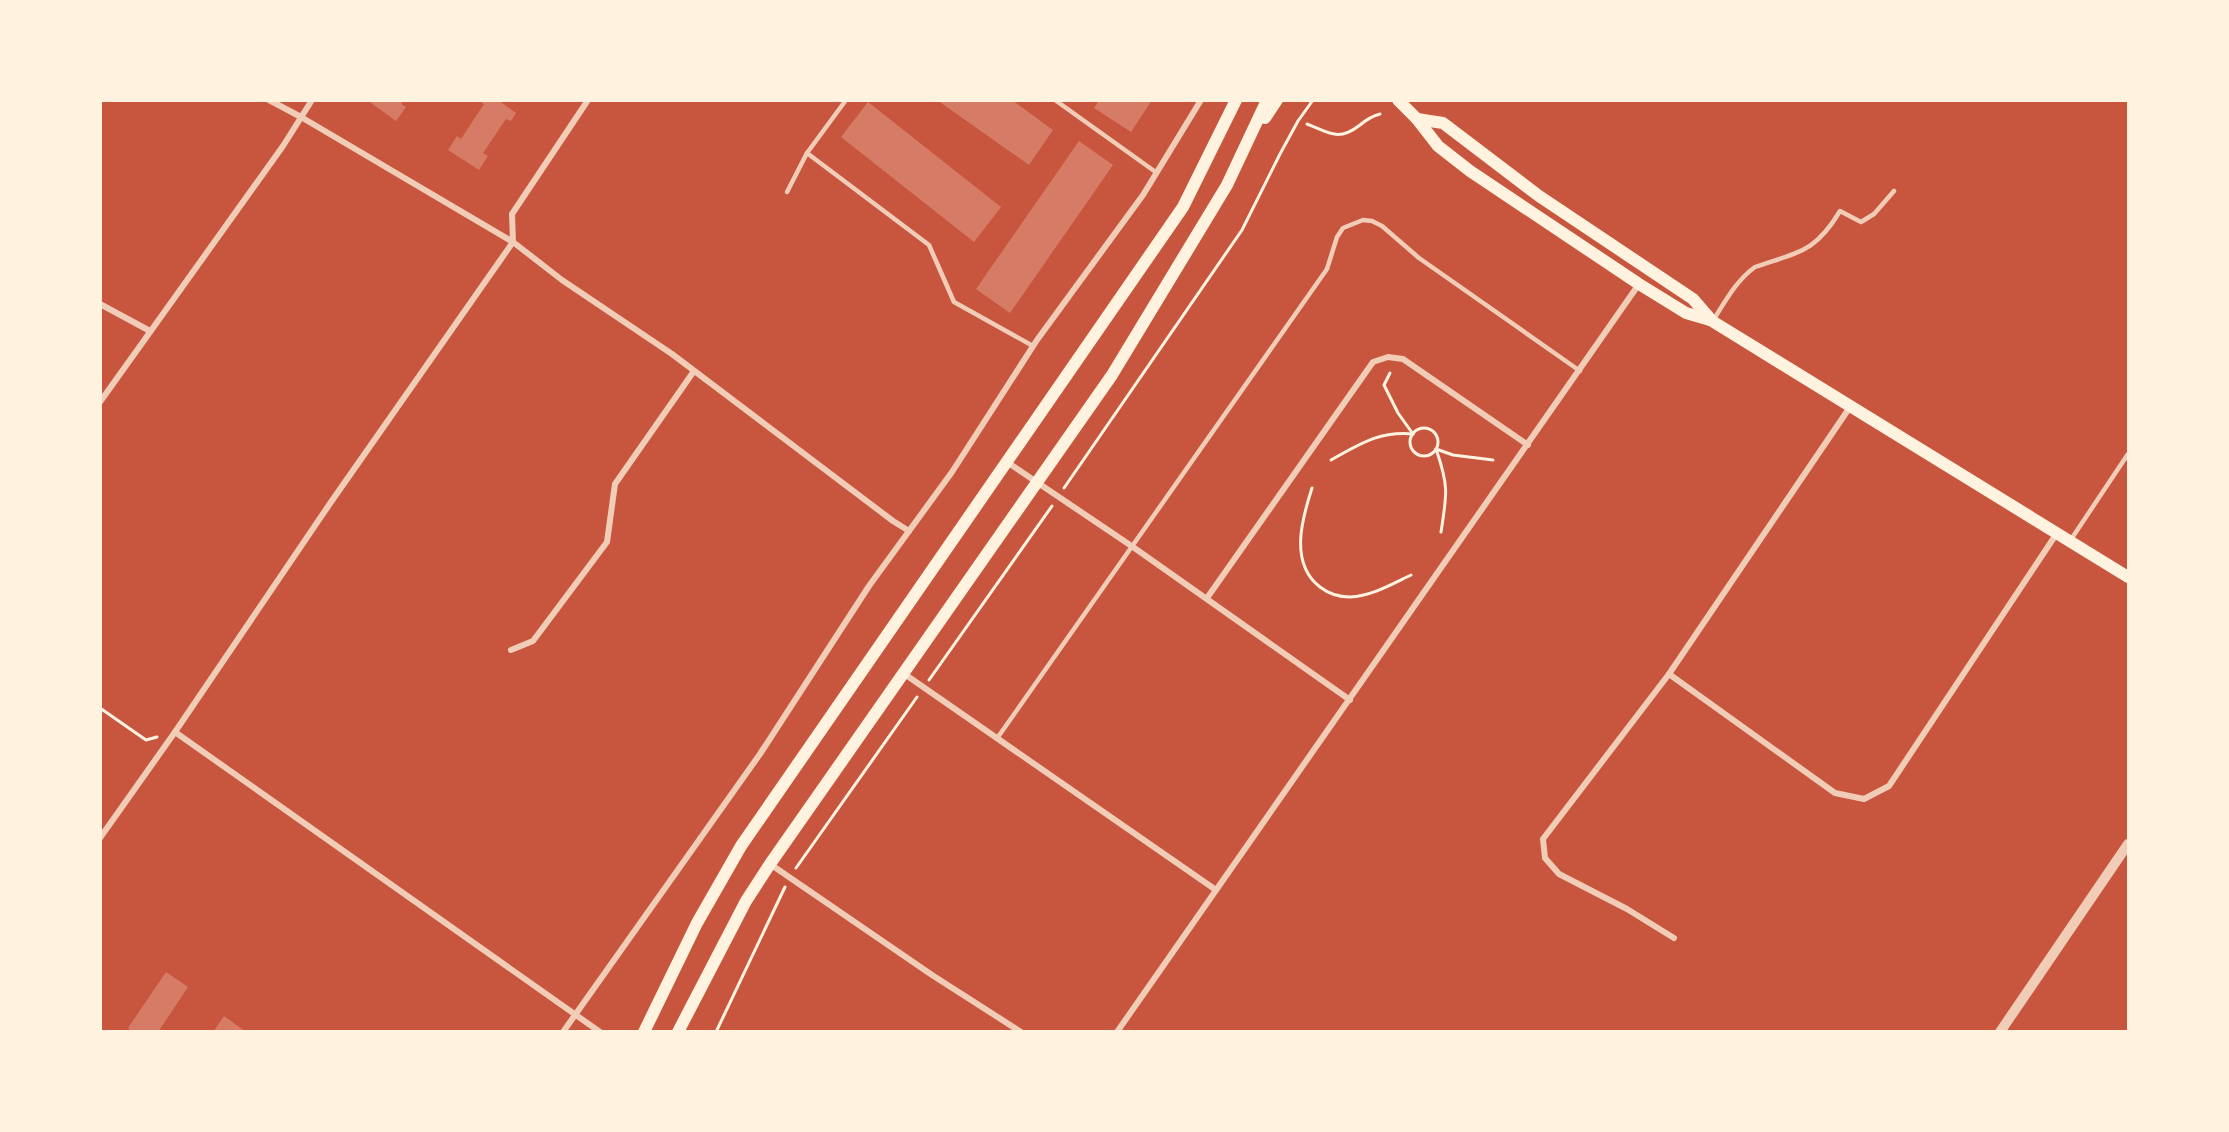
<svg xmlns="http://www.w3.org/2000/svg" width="2229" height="1132" font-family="'Work Sans',sans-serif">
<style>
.building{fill:#d67c66}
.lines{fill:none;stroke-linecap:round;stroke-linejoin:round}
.path{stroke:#fff3e0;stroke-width:3}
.service{stroke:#f1ccb7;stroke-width:4.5}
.minor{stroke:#f1ccb7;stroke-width:6}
.tertiary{stroke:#f1ccb7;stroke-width:10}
.secondary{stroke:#fff3e0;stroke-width:12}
</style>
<rect width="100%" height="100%" fill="#c8553d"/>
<g class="building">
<path d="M367,100H403L401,104L406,107L396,121Z"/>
<path d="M478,100H498L516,113L511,121L506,119L483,153L488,156L479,170L448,150L457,136L461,139L484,104Z"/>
<path d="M937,100H1012L1053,130L1029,165Z"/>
<path d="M1099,100H1152L1131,132L1094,108Z"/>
<path d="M868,102L1001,207L974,242L841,137Z"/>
<path d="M1079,141L1113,165L1010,313L976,289Z"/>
<path d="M166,972L188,987L158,1032H132L128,1028Z"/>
<path d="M224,1016L246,1032H213Z"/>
</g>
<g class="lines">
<g class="path">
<path d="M1307,124C1330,133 1338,142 1360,125C1366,120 1372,116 1380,114"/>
<path d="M1390,373L1384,385L1398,413L1413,434"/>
<circle cx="1424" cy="442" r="14"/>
<path d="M1436,449C1449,486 1447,494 1441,532"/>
<path d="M1436,449L1453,455L1493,460"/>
<path d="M1331,460C1360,444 1378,431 1413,434"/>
<path d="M1064,488L1242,230L1280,154L1298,121L1313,100"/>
<path d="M1312,488C1302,519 1289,563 1320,587C1329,594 1339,597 1350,597C1372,596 1392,584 1411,575"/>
<path d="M929,680L1052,506"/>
<path d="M100,708L146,740L157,737"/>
<path d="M796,868L917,697"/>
<path d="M716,1032L785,887"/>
</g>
<g class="service">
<path d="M846,100L807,153L929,245L954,302L1033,346"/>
<path d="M1055,100L1157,173"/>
<path d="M787,192L807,153"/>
<path d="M1714,319C1726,300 1736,281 1755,267C1798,252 1815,253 1840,211L1861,222L1874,214L1894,191"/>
<path d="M2070,541L2128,454"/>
<path d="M998,737L1327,269L1337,237L1343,228L1363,220L1372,221L1382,226L1419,258L1580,371"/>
</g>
<g class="minor">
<path d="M269,100L301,117L513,242L562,280L672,354L893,521L909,531"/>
<path d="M100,304L150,331"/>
<path d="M100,402L283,146L312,100"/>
<path d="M1007,462L1133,547L1350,700"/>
<path d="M1207,598L1373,362L1388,357L1403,359L1528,445"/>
<path d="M511,650L533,641L607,542L615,484L694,371"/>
<path d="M903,673L1216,890"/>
<path d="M1669,674L1835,793L1864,799L1889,786L2057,533"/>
<path d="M175,732L600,1032"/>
<path d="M100,838L175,732L331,502L513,242L512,214L588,100"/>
<path d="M770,864L932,975L1021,1032"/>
<path d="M1674,938L1627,909L1559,874L1545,858L1543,839L1669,674L1850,407"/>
<path d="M563,1032L760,754L869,586L952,472L1037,340L1143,195L1201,100"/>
<path d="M1117,1032L1639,284"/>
</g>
<path class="tertiary" d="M2000,1032L2128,844"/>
<g class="secondary">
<path d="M1398,100L1417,119L1438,146L1470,171L1639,284L1686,313L1710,320"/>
<path d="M1265,118L1277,100"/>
<path d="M1417,119L1443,123L1539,196L1693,299L1712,321L2128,577"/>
<path d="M644,1032L697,923L741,846L1183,207L1236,100"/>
<path d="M678,1032L746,901L770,864L1112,375L1227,185L1267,100"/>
</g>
</g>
<rect width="2229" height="1132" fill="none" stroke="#fff3e0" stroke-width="204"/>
</svg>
